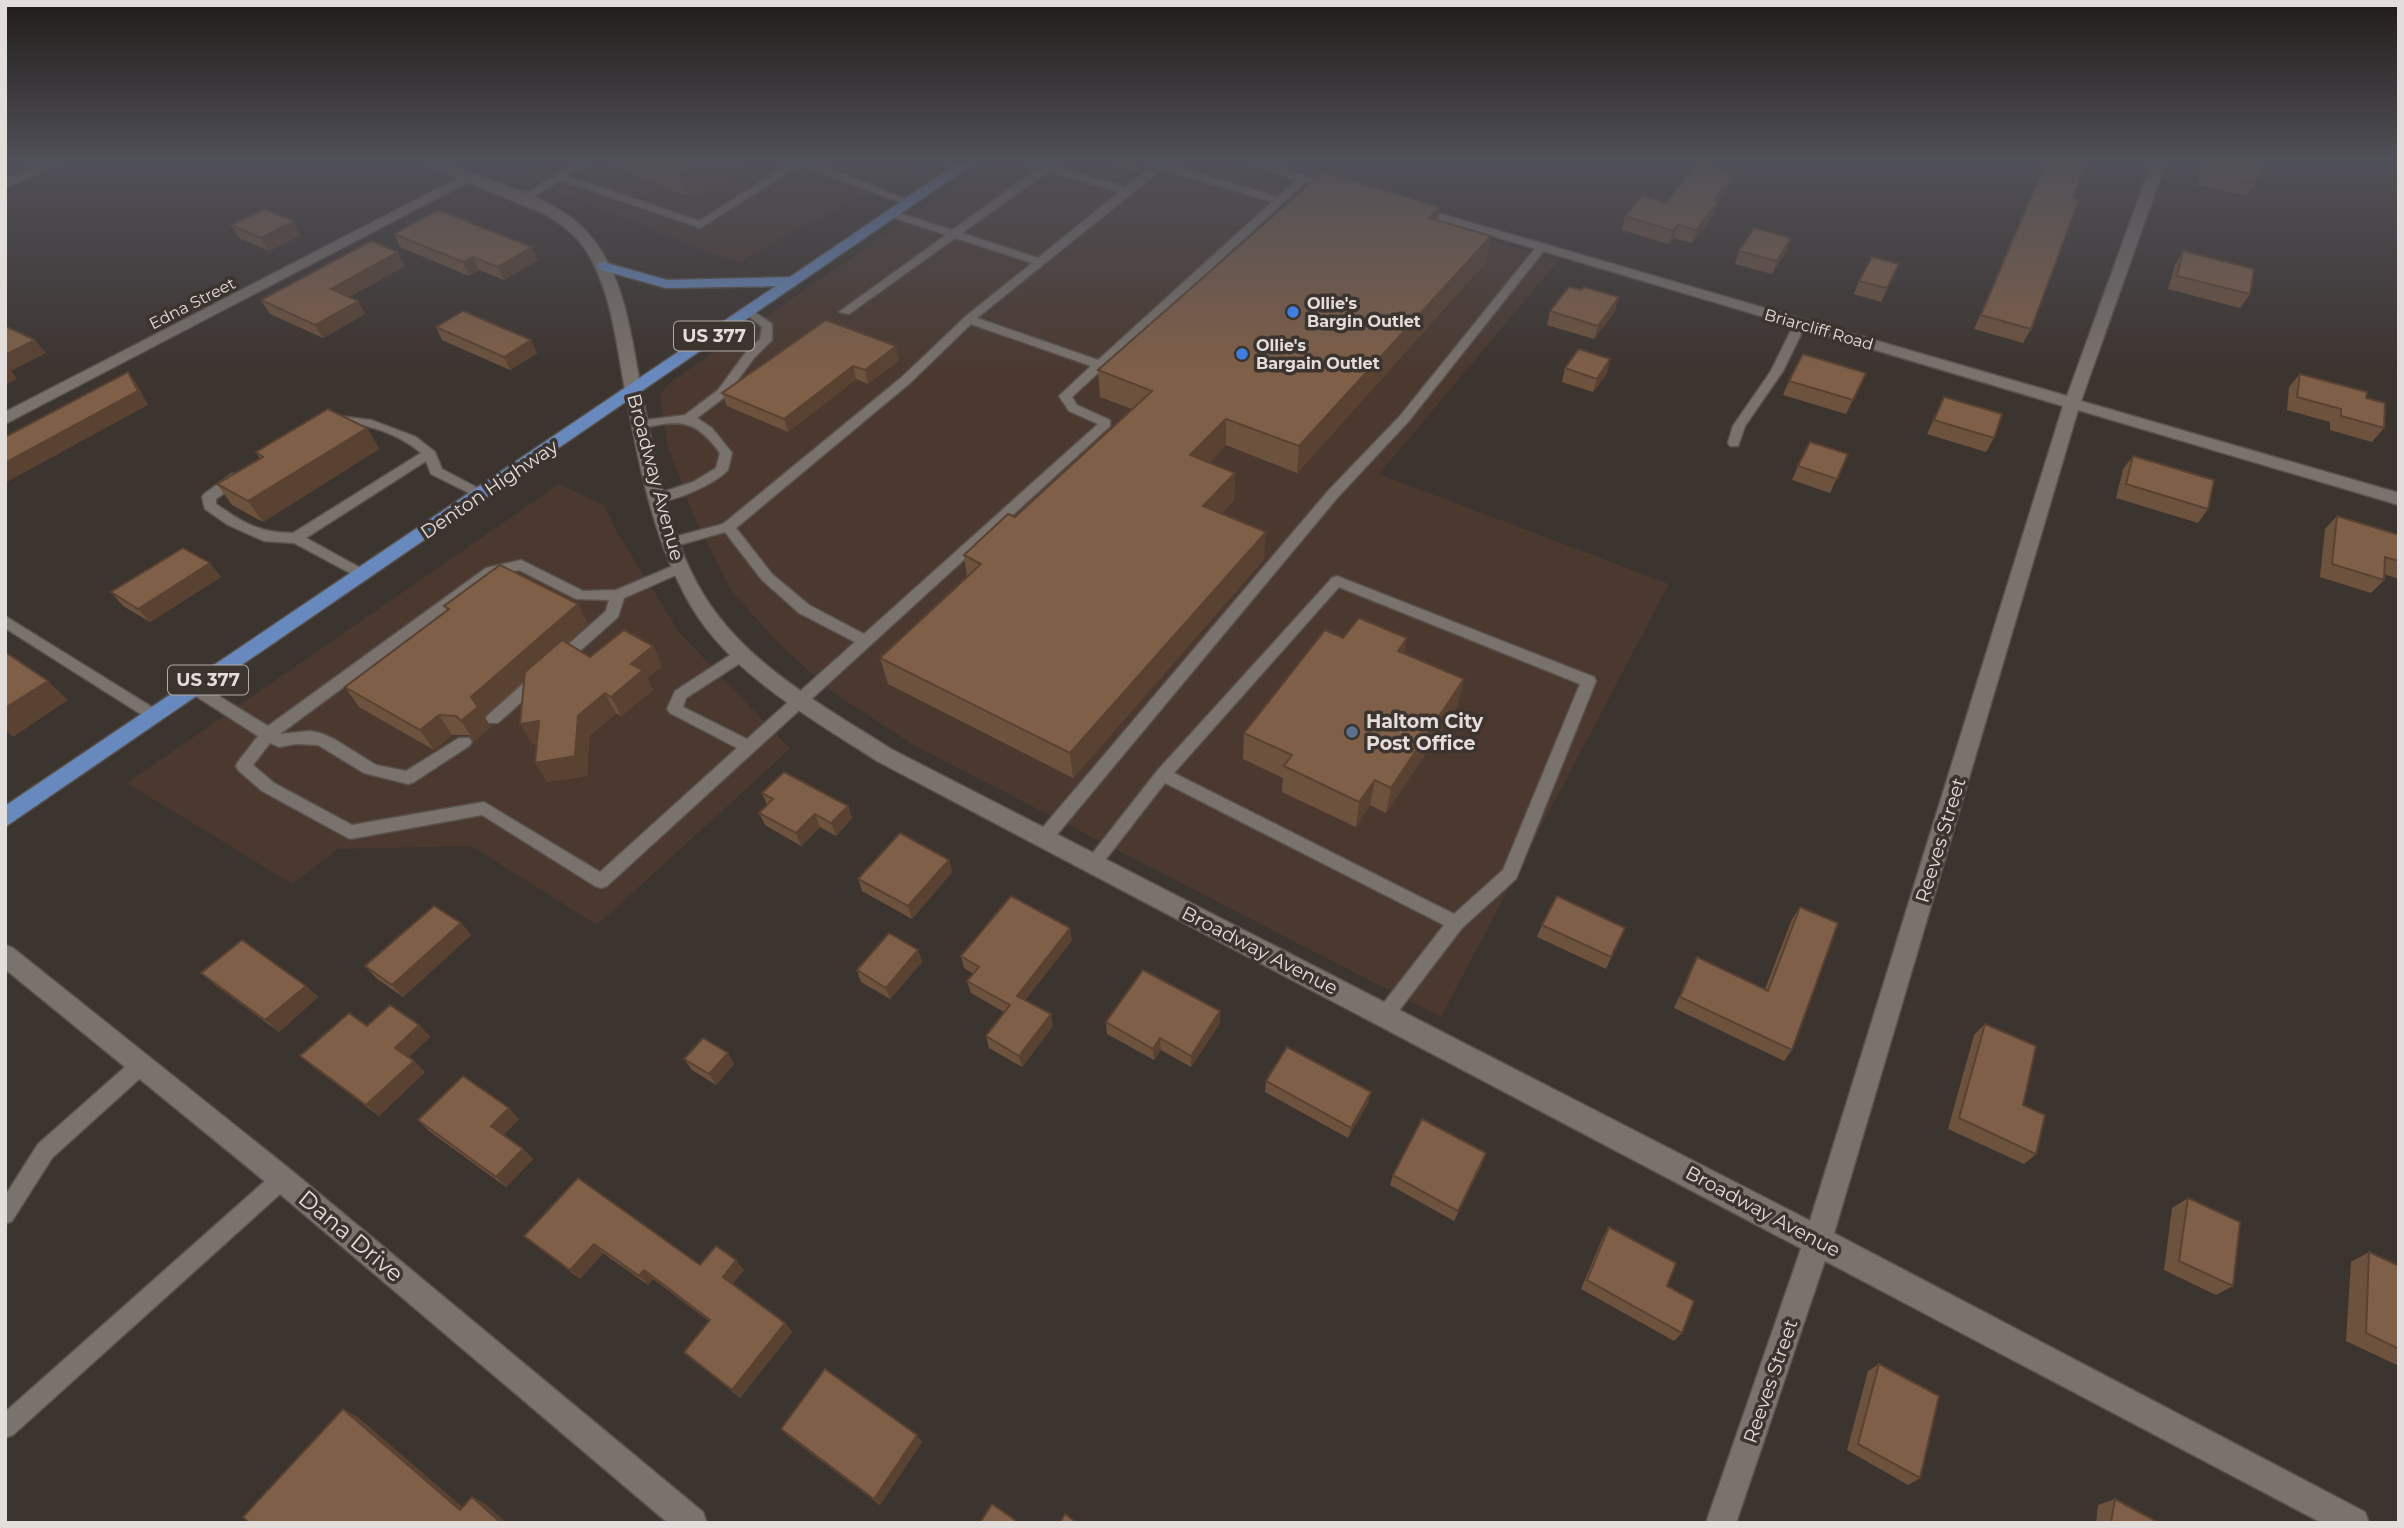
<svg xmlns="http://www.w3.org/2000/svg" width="2404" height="1528" font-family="Montserrat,sans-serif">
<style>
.commercial{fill:#4b3930}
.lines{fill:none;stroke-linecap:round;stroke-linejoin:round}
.lane-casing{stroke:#59524e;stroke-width:3}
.street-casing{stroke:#59524e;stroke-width:3}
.secondary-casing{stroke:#59524e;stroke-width:3}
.primary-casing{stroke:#59524e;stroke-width:3}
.lane{fill:#7a726c;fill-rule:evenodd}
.street{fill:#7a726c;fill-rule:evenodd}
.secondary{fill:#7a726c;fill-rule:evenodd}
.primary{fill:#6789bd;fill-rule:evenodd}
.wall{fill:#6d523e}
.shaded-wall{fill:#594232}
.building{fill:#7f5f48;stroke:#594232;stroke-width:2}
.shop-dot{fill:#3f7fe0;stroke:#3c342f;stroke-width:2.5}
.service-dot{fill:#5c6f8a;stroke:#3c342f;stroke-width:2.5}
.labels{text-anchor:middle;stroke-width:7;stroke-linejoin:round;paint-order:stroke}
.far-street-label{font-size:16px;fill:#e3dedb;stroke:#3c342f}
.far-poi-label{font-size:16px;font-weight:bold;fill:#e3dedb;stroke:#3c342f;text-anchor:start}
.shield{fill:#3c342f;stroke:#b1aba7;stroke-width:2}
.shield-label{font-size:18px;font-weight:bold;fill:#e3dedb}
.street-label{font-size:19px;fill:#e3dedb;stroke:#3c342f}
.poi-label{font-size:19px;font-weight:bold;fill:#e3dedb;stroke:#3c342f;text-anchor:start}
.near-street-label{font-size:23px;fill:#e3dedb;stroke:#3c342f}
</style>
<rect width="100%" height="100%" fill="#3c342f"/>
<g class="commercial">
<path d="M555,159H928L738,263L519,177Z"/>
<path d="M996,159H1219L1559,260L1379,474L1669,584L1441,1017L915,746L831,691L778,643L730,589L695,519L667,444L660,394L672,381Z"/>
<path d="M559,484L605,506L615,529L679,632L790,749L597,925L471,846L338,849L292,884L127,783Z"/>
</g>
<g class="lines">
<defs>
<g id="lane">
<path d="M582,159H594L568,176L699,221L792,162L789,159H804L914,202L905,204L801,165L700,228L561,180L526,201L517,199Z"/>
<path d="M1016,159H1031L1125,187L1162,159H1171L1168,164L1278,197L1301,176L1310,178L1072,397L1077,405L1110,420V426L607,886L601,888L595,886L482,815L350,839L262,791L238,770L236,766L238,762L258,736L191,693L188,689L191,685H201L268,726L486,568L521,560L583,591L616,590L680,563L687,568L685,571L624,598L618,617L563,666H553L551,662L553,658L606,611L609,600L576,599L519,570L495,575L280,734L310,731L320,733L334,739L376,765L406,771L459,738H469L472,742L469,746L414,782L408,784L364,773L318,745L296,744L279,747L270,743L253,765L274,783L352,825L484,802L600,872L737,748L670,713L667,709L675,691L738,650H748L750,654L748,658L686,698L683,707L747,739L855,642L799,613L762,580L725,532L672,547L665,542L667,539L723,524L902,377L965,317L1032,263L955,238L849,314L839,312L946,235L888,216V212H896L952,230L1039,168ZM1162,169L1272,202L1098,360L977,318ZM1049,171L1119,192L1038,258L962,233ZM971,324L1091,366L1059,396L1069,411L1098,424L864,634L809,605L772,574L736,528L910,383Z"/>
<path d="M1537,246L1546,248L1408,422L1338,497L1050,843H1038L1036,838L1038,833L1328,491L1400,416Z"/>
<path d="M750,309L772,324V340L754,358L726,396L697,418L712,428L732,453L728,470C716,483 673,504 654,501V495L693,482L716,468L720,453C695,419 681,420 642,428L636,424L638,421L685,415L718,390L746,352L760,339L762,327L744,312Z"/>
<path d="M1800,321L1806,324L1783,371L1745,426L1738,446H1730L1728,443L1733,426L1771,371L1794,324Z"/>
<path d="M339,416L371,420L416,437L435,452L442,469L489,494L482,498L477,497L431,474L426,461L306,538L368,572L370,575L368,578L363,580L294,543L264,541L228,525L205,509L202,497L204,494L232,474H242V480L216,499V504C243,523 260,533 293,533L421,453C404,438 378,427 355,424C344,423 331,429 323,423Z"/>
<path d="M1337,576L1594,677L1596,681L1516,879L1462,928L1391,1021L1385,1023L1379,1021L1376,1015L1379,1009L1444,925L1165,783L1099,868L1093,870L1087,868L1085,863L1157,771L1332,578ZM1339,587L1580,684L1503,870L1454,914L1174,773Z"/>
<path d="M5,616L160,712L163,716L160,720H150L5,628Z"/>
<path d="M538,674L543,675L545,679L543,683L498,723H488L485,719L488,715L533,675Z"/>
<path d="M141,1056L148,1059L150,1065L148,1071L52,1158L12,1221L5,1224V1196L38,1144L134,1059Z"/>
<path d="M282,1169L289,1172L292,1179L289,1186L13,1435L5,1438V1412L275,1172Z"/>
</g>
<g id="street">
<path d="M53,159H71L5,188V179Z"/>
<path d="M1232,159H1253L1348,189L1336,192Z"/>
<path d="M2153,159H2167L2081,401L2399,493V505L2078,410L1832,1240L1736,1523H1706L1804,1240L2063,406L1405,210L1417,207L2067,396Z"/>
<path d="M464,175L476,178L5,424V412Z"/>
<path d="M5,945L13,948L291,1170L703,1512L707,1523H668L273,1188L5,969Z"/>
</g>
<path id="secondary" d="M412,159C443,158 474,174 503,185C532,195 565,208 586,231C625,273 631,336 641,389C654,454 666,528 699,587C740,661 822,705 891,749L1828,1230L2365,1512L2369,1523H2322L877,761C811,718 732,675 691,606C652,539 638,459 624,384C616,340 611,291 587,252C577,235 561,224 545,214Z"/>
<path id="primary" d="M964,159H980L5,827V806L776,286L666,288L598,269V263L603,262L667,280L790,277Z"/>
</defs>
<use href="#lane" class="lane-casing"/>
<use href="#street" class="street-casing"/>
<use href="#secondary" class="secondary-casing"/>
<use href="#primary" class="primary-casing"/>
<use href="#lane" class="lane"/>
<use href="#street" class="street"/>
<use href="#secondary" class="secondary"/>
<use href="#primary" class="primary"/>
</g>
<g class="wall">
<path d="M606,159H755L745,165L746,167L700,195L687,196L609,165Z"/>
<path d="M1092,159H1153L1136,172Z"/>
<path d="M2046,159L2079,162L2073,198L2031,329L2023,343L1974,329Z"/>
<path d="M2203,159H2264L2261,176L2247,196L2197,185Z"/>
<path d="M1730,186L1718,203L1714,215L1692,243L1674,238L1669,244L1622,230L1625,216L1666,203Z"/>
<path d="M1438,221L1491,236L1486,262L1297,473L1226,445L1209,463L1235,473L1234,500L1221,514L1264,559L1073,778L888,684L880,658L967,577L964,555L1015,517L1132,409L1100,397L1098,370Z"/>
<path d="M231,225L301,235L269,251L239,238Z"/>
<path d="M394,234L538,260L504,280L479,270L469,276L400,247Z"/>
<path d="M1791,238L1786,251L1772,274L1735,264L1739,251Z"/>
<path d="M2183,251L2250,294L2240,308L2168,289L2175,265Z"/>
<path d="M1899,264L1881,302L1854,294L1859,281Z"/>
<path d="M405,266L349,297L365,314L323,338L270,314L261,300Z"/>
<path d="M1550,311H1615L1594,339L1547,325Z"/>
<path d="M826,320L899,360L868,384L856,379L788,432L727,406L722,393Z"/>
<path d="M436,327L537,353L510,370L442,340Z"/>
<path d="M1565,368L1607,373L1593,392L1562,382Z"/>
<path d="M1866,373L1846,414L1783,395L1789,381Z"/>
<path d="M2300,374L2366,398L2384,428L2372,442L2330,430V422L2287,410L2289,387Z"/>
<path d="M1944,397L1994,438L1986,452L1927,434Z"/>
<path d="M367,428L379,449L263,522L232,505L217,484L260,459L256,452Z"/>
<path d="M1848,454L1830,493L1792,480L1798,466Z"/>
<path d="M2133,456L2208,509L2198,523L2116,498L2123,469Z"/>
<path d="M2337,516L2399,535V579L2384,574V580L2371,593L2320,577L2325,529Z"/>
<path d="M221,577L150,622L123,606L111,592Z"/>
<path d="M444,606L588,624L567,643L590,657L653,646L662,666L647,678L653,690L621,716L616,713L589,736L587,776L547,782L537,743L532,744L525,681L484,716L491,727L474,741L469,735H452L434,750L359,707L345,687L447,611Z"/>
<path d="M1343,638L1405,653L1458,705L1386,813L1370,805L1356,827L1282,792L1283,778L1243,759L1244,733Z"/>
<path d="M762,793L848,806L852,818L836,836L820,827L801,846L765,825L759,813L767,805Z"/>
<path d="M949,860L952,872L912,919L862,891L858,879Z"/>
<path d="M1800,907L1792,1050L1784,1061L1674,1008L1691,969L1697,957L1765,989L1792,919Z"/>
<path d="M461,923L471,935L403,997L376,978L365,966Z"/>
<path d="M1542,925L1625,928L1606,969L1537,937Z"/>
<path d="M1072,940L1025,1000L1053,1026L1022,1067L989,1048L986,1036L1004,1012L971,993L967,981L974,974L964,968L961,956Z"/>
<path d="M918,950L922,962L890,999L861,982L857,970Z"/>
<path d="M201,973L306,986L318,997L279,1032L215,985Z"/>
<path d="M1106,1022L1220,1023L1191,1067L1161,1050L1154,1060L1107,1034Z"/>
<path d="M1985,1024L2023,1105L2036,1154L2024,1164L1948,1129L1974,1035Z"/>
<path d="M419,1025L430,1037L408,1057L425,1072L379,1116L313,1067L300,1056L367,1026Z"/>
<path d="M728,1053L734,1064L716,1085L692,1070L684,1059Z"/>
<path d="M1266,1081L1368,1103L1348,1138L1265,1092Z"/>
<path d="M519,1119L503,1135L523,1149L533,1159L506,1187L429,1131L418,1120Z"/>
<path d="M1482,1164L1454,1221L1390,1185L1393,1175Z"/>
<path d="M578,1178L700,1265L744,1270L732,1284L785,1323L792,1332L740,1398L684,1352L709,1321L653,1279L648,1285L603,1253L580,1279L535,1245L524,1236Z"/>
<path d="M2188,1198L2233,1286L2216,1295L2164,1270L2172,1208Z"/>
<path d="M1609,1227L1667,1286L1682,1333L1674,1341L1581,1289L1603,1237Z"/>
<path d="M2369,1252L2399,1266V1366L2346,1341L2351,1262Z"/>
<path d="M1879,1364L1920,1478L1908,1485L1847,1450L1868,1371Z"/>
<path d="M781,1429L922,1442L880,1505L788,1436Z"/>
<path d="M2115,1499L2159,1523H2096L2098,1505Z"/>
</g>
<g class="shaded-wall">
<path d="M710,159H755L745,165L746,167L700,195L687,196L679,171Z"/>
<path d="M1135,159H1153L1136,172Z"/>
<path d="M1734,173L1730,186L1718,203L1714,215L1692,243L1696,230L1714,201Z"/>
<path d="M1440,207L1436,233L1429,218Z"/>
<path d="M294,221L301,235L269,251L261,238Z"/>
<path d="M1678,225L1674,238L1669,244L1673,231Z"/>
<path d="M1491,236L1486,262L1297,473L1299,446Z"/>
<path d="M1791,238L1786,251L1772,274L1777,261Z"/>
<path d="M532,247L538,260L504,280L498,267Z"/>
<path d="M398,252L405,266L338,302L331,289Z"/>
<path d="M473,257L479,270L469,276L463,262Z"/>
<path d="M1619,297L1615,311L1594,339L1598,326Z"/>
<path d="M358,301L365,314L323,338L315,325Z"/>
<path d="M35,340L46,353L11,371L17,379L5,385V355Z"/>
<path d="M531,340L537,353L510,370L504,357Z"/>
<path d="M896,346L899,360L868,384L865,370Z"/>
<path d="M1610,359L1607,373L1593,392L1597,379Z"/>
<path d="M853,366L856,379L788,432L784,419Z"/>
<path d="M128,372L138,386L148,405L5,483V463Z"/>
<path d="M1226,419V445L1191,482L1190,455Z"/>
<path d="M367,428L379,449L263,522L248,501Z"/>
<path d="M1235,473L1234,500L1203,533V506Z"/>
<path d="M1266,532L1264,559L1073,778L1070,753Z"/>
<path d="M210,563L221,577L150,622L138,609Z"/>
<path d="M578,604L588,624L484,716L491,727L474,741L461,721L471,697Z"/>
<path d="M1407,638L1403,664L1398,651Z"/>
<path d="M653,646L662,666L647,678L653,690L621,716L611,697L631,664Z"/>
<path d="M1464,679L1458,705L1386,813L1391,788Z"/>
<path d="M48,681L68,700L13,737L5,730V708Z"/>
<path d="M605,693L616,713L589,736L587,776L547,782L535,763L578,716Z"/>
<path d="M439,715L452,735L434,750L420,730Z"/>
<path d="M539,721L551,741L532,744L520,724Z"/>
<path d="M1375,780L1370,805L1356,827L1359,802Z"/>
<path d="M848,806L852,818L836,836L831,823Z"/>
<path d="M815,814L820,827L801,846L796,833Z"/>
<path d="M949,860L952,872L912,919L908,906Z"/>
<path d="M461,923L471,935L403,997L392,985Z"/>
<path d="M1070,928L1072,940L1020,1007L1017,996Z"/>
<path d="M918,950L922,962L890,999L886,988Z"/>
<path d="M306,986L318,997L279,1032L265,1020Z"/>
<path d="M1220,1011V1023L1191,1067V1056Z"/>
<path d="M1051,1014L1053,1026L1022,1067L1019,1056Z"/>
<path d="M419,1025L430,1037L407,1059L395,1048Z"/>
<path d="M1160,1038L1161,1050L1154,1060L1153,1049Z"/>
<path d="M728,1053L734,1064L716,1085L709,1074Z"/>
<path d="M414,1061L425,1072L379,1116L366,1105Z"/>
<path d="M1371,1092L1368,1103L1348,1138L1351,1128Z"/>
<path d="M509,1108L519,1119L501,1137L491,1126Z"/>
<path d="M523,1149L533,1159L506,1187L496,1177Z"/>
<path d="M594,1244L603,1253L580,1279L570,1270Z"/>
<path d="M736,1260L744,1270L730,1286L723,1277Z"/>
<path d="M644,1270L653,1279L648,1285L639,1276Z"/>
<path d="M785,1323L792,1332L740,1398L732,1390Z"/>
<path d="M343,1409L358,1417L473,1516L460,1510Z"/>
<path d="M917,1435L922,1442L880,1505L874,1499Z"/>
<path d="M472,1497L484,1503L507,1523H501Z"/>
</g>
<g class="building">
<path d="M649,159H710L692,169L679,171Z"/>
<path d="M2047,159H2080L2079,162L2086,164L2073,198L2079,200L2031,329L1981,315Z"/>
<path d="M2208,159H2264L2261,176L2257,175L2255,183L2205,172Z"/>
<path d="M1696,163L1734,173L1714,201L1718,202L1696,230L1678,225L1673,231L1625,216L1642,196L1666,203Z"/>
<path d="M1323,172L1440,207L1429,218L1491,236L1299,446L1226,419L1190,455L1235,473L1203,506L1266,532L1070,753L880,658L981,564L964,555L1008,514L1015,517L1152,391L1098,370Z"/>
<path d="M264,209L294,221L261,238L231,225Z"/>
<path d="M438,210L532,247L498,267L473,257L463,262L394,234Z"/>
<path d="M1754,228L1791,238L1777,261L1739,251Z"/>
<path d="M371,241L398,252L331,289L358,301L315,325L261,300Z"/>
<path d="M2183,251L2254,269L2250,294L2177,276Z"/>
<path d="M1872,257L1899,264L1887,288L1859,281Z"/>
<path d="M1569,287L1581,290L1584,287L1619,297L1598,326L1550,311Z"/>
<path d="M463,311L531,340L504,357L436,327Z"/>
<path d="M826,320L896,346L865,370L853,366L784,419L722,393Z"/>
<path d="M5,326L35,340L5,355Z"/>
<path d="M1579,349L1610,359L1597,379L1565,368Z"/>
<path d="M1803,354L1866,373L1853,400L1789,381Z"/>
<path d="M128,372L138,391L5,463V437Z"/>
<path d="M2300,374L2367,392L2366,398L2385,403L2384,428L2341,416V409L2297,397Z"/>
<path d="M1944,397L2002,414L1994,438L1934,420Z"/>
<path d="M328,409L367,428L248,501L217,484L263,457L256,452Z"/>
<path d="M1810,442L1848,454L1837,479L1798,466Z"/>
<path d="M2133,456L2214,480L2208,509L2126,484Z"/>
<path d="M2337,516L2399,535V561L2385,557L2384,580L2332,564Z"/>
<path d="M183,548L210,563L138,609L111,592Z"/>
<path d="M500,565L578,604L471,697L478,707L461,721L456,716L439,715L420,730L345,687L449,609L444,606Z"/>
<path d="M1359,618L1407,638L1398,651L1464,679L1391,788L1375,780L1359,802L1284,766L1292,755L1244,733L1325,630L1343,638Z"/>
<path d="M624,630L653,646L631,664L643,670L611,697L605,693L578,716L575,756L535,763L539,721L520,724L525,672L562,640L590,657Z"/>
<path d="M5,652L48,681L5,708Z"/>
<path d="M784,772L848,806L831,823L815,814L796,833L759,813L773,799L762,793Z"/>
<path d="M900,833L949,860L908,906L858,879Z"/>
<path d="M1011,896L1070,928L1017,996L1051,1014L1019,1056L986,1036L1010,1005L967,981L979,967L961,956Z"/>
<path d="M1557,896L1625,928L1611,957L1542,925Z"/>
<path d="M434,906L461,923L392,985L365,966Z"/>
<path d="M1800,907L1838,923L1792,1050L1680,997L1697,957L1768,991Z"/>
<path d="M889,933L918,950L886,988L857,970Z"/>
<path d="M242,940L306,986L265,1020L201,973Z"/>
<path d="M1143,970L1220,1011L1191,1056L1160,1038L1153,1049L1106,1022Z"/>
<path d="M390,1005L419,1025L395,1048L414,1061L366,1105L300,1056L349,1013L367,1026Z"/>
<path d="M1985,1024L2036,1046L2023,1105L2045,1115L2036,1154L1959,1118Z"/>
<path d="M703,1038L728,1053L709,1074L684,1059Z"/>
<path d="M1287,1047L1371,1092L1351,1128L1266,1081Z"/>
<path d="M463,1076L509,1108L491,1126L523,1149L496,1177L418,1120Z"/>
<path d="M1422,1119L1486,1153L1458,1211L1393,1175Z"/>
<path d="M578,1178L700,1265L716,1246L736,1260L723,1277L785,1323L732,1390L684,1352L710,1320L644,1270L639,1276L594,1244L570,1270L524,1236Z"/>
<path d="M2188,1198L2240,1222L2233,1286L2179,1261Z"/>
<path d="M1609,1227L1676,1263L1667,1286L1694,1301L1682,1333L1587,1280Z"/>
<path d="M2369,1252L2399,1266V1349L2366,1333Z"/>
<path d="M1879,1364L1939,1396L1920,1478L1858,1444Z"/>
<path d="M825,1369L917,1435L874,1499L781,1429Z"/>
<path d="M343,1409L460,1510L472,1497L501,1523H249L243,1517Z"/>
<path d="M2115,1499L2159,1523H2111Z"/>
<path d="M992,1504L1019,1523H980Z"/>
<path d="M1065,1514L1077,1523H1060Z"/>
</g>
<linearGradient id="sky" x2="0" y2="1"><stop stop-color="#211d1a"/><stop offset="0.43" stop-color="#505058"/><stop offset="1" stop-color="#505058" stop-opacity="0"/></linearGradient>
<rect width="2404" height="373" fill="url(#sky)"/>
<g class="shop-dot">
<circle cx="1293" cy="312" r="7"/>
<circle cx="1242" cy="354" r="7"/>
</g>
<circle class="service-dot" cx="1352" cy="732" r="7"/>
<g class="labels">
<g class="far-street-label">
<text transform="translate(192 303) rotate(-27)" y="6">Edna Street</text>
<text transform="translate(1819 329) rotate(16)" y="6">Briarcliff Road</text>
</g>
<g class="far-poi-label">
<text x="1307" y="309">Ollie's<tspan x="1307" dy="18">Bargin Outlet</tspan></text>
<text x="1256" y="351">Ollie's<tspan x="1256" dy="18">Bargain Outlet</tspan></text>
</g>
<g class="shield">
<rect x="674" y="321.5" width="80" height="29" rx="5"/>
<rect x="168" y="665.5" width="80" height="29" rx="5"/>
</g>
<g class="shield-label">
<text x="714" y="342">US 377</text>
<text x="208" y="686">US 377</text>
</g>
<g class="street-label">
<text transform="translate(656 477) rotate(75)" y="7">Broadway Avenue</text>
<text transform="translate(489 489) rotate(-34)" y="7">Denton Highway</text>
<text transform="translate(1940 840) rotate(-73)" y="7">Reeves Street</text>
<text transform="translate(1260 950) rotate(27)" y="7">Broadway Avenue</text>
<text transform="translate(1763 1211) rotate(28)" y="7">Broadway Avenue</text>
<text transform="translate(1770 1381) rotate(-71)" y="7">Reeves Street</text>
</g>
<g class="poi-label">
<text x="1366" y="728">Haltom City<tspan x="1366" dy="22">Post Office</tspan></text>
</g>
<g class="near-street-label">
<text transform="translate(351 1236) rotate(40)" y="8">Dana Drive</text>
</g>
</g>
<rect width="2404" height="1528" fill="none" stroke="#e3dedb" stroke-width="14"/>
</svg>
